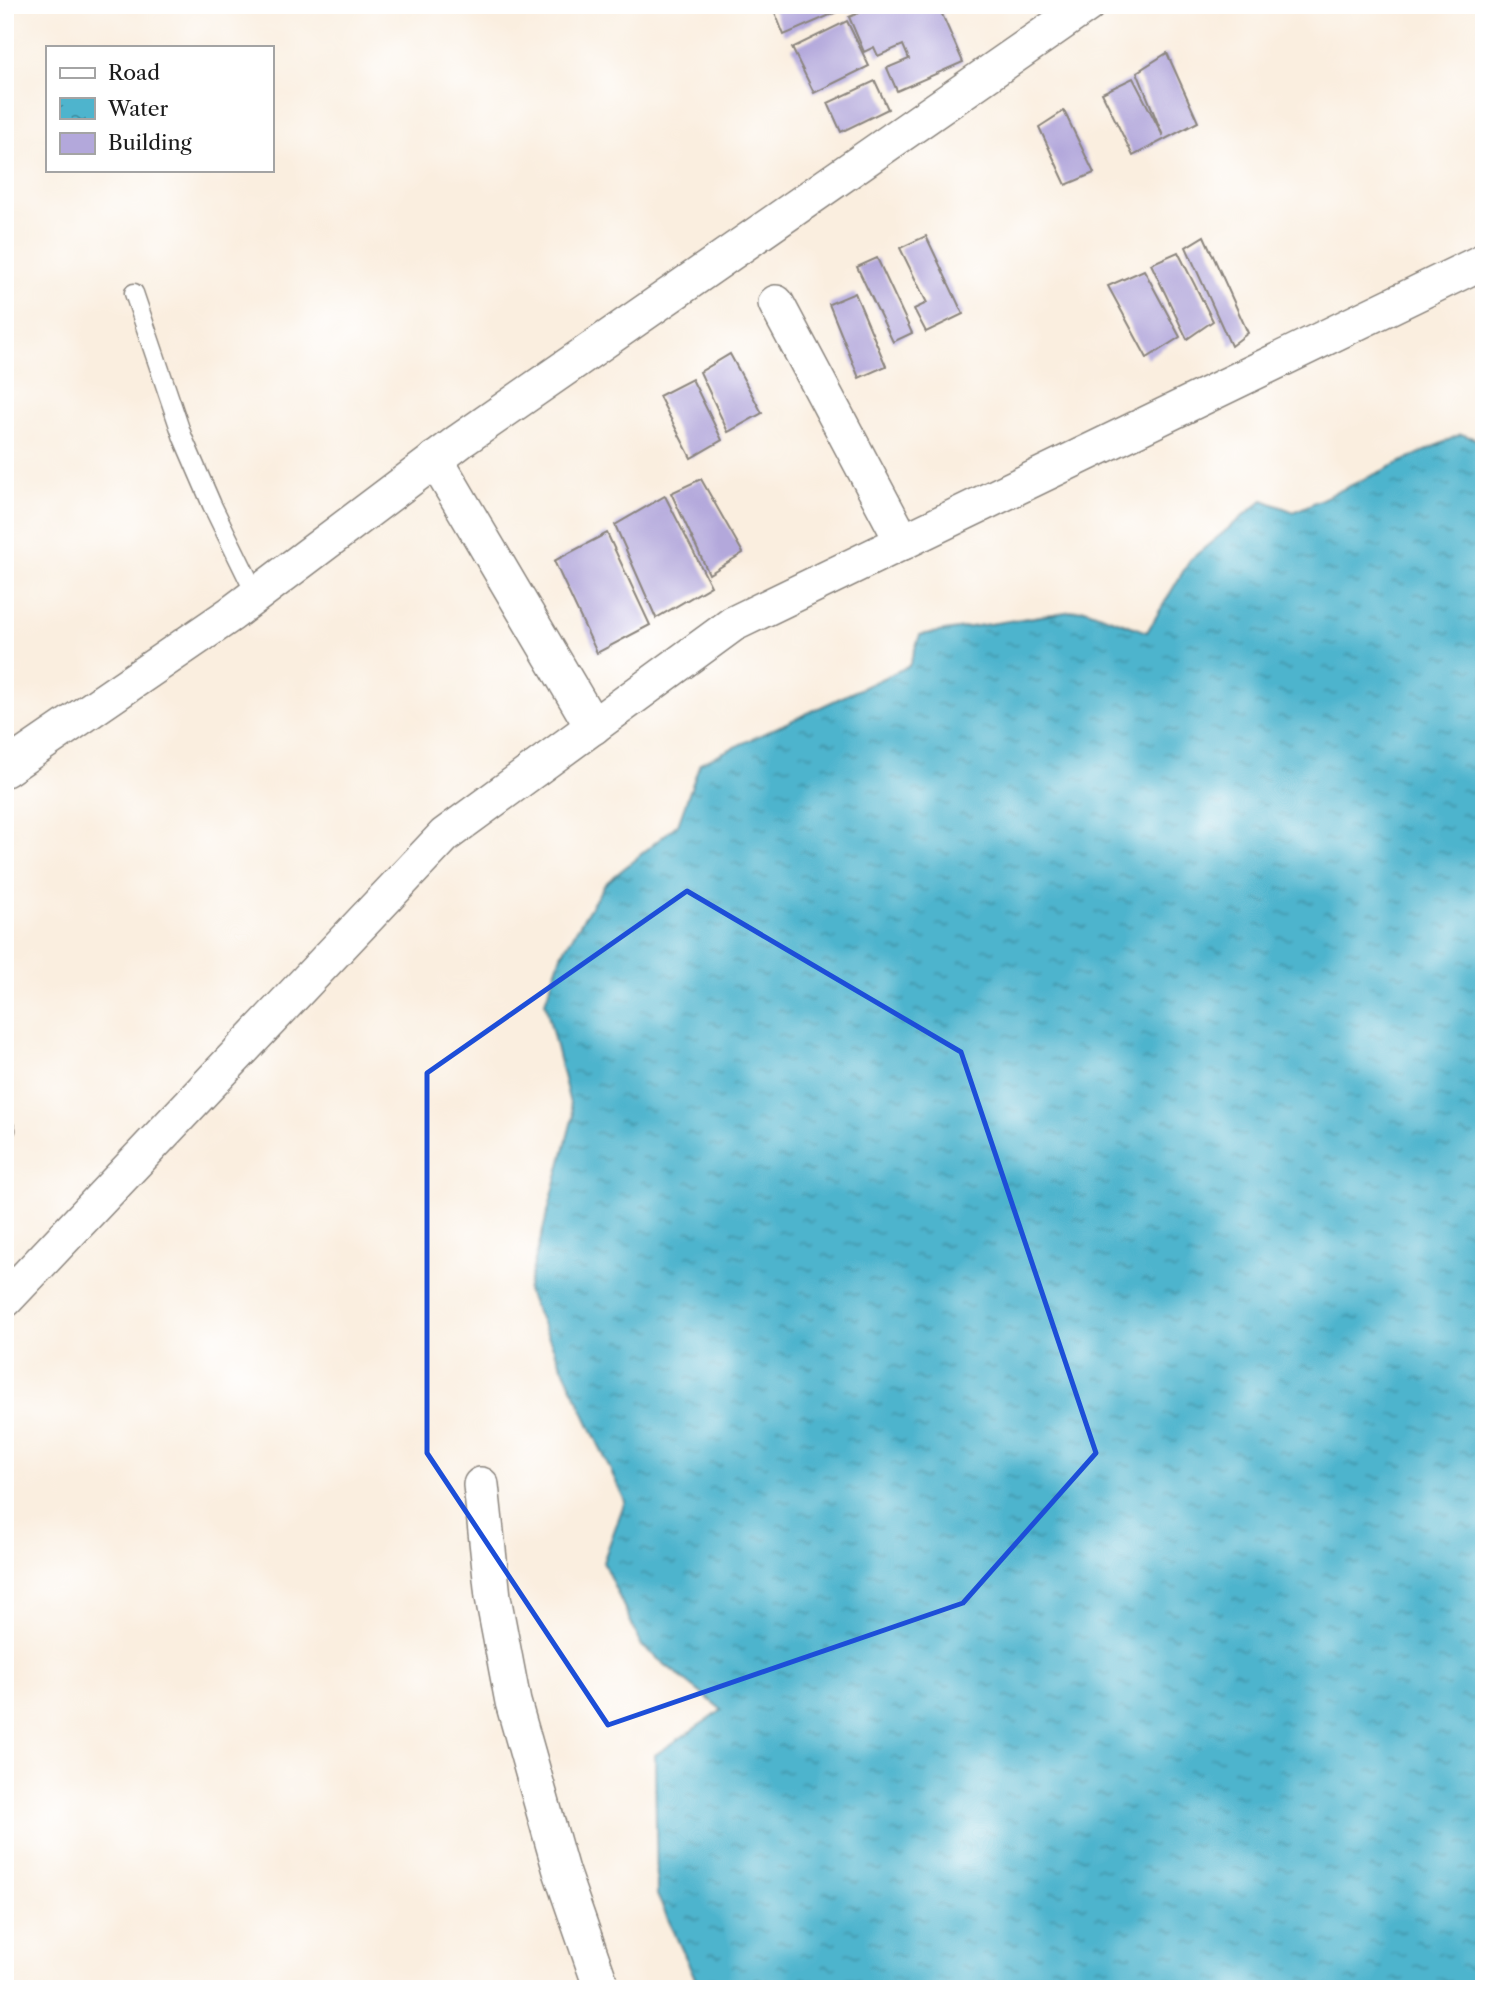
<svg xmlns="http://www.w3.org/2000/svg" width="1489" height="1994" font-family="'Libre Caslon Text',serif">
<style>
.water{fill:url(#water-ripples);stroke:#356874;stroke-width:2}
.building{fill:#b3a8db}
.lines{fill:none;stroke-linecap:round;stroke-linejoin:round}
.lane-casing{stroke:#8b857e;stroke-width:21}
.street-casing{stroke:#8b857e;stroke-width:38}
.lane{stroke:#fff;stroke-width:18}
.street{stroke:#fff;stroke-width:35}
.marked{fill:none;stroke:#1d4ed8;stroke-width:5;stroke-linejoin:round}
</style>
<defs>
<pattern id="water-ripples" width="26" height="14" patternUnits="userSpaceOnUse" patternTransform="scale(1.75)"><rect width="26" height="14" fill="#4eb4cd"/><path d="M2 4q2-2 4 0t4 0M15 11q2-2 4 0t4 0" fill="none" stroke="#4092a6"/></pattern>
</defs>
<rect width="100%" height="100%" fill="#fff"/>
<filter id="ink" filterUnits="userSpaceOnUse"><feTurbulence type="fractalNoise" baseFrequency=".0143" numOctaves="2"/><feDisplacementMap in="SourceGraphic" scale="14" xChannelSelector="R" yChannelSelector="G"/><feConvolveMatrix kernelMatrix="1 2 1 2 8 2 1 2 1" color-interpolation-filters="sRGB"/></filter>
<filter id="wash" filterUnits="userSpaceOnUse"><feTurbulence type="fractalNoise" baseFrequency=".00686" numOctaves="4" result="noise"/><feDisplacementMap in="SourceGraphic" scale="28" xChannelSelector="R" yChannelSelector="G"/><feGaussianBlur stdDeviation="1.57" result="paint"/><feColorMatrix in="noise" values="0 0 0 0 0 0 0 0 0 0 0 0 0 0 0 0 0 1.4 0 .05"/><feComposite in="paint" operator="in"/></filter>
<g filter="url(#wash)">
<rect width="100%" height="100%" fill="#faeedf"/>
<path class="water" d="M1461,434L1484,442V1989L1474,1986L1470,1989H700L657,1895L655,1755L722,1710L642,1646L603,1562L625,1501L527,1291L573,1116L545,1002L561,955L605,884L678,824L700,763L909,666L920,635L1085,609L1147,632L1190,560L1263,500L1294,512Z"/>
<g id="blocks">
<g class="building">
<path d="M772,5H834L837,12L784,35Z"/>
<path d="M877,5H938L963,62L897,91L887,68L909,59L903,45L878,56L874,47L864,52L849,17Z"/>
<path d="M847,21L869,66L814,93L792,48Z"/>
<path d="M1167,53L1198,122L1133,156L1102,93L1133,78L1163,136L1137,72Z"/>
<path d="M875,81L888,109L841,132L828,103Z"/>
<path d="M1064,111L1094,173L1066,185L1039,127Z"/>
<path d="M926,236L963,314L926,332L914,309L927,303L900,248Z"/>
<path d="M1204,236L1248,333L1231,346L1186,247Z"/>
<path d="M1178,252L1213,321L1187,339L1151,264Z"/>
<path d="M877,258L912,333L893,342L857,267Z"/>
<path d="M1144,270L1180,337L1147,358L1108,286Z"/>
<path d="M855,293L886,366L859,378L829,304Z"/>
<path d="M730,354L762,413L728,432L700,372Z"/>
<path d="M692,379L722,440L691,458L659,396Z"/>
<path d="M701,479L743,553L709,574L671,493Z"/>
<path d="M665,496L711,586L656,618L615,525Z"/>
<path d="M607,533L650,625L597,653L554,561Z"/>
</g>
</g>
</g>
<g filter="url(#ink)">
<use href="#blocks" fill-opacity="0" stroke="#8b857e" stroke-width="2"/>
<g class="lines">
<defs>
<g id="lane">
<path d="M134,293L183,438L212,505L256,595"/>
<path d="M5,1128L6,1130"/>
</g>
<g id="street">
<path d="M776,303L903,542"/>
<path d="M435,459L593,727"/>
<path d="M5,769L231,614L460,441L1087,5"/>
<path d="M5,1300L445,835L733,624L1484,261"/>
<path d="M481,1485L493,1597L513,1702L561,1871L602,1989"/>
</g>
</defs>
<use href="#lane" class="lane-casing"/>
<use href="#street" class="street-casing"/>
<use href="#lane" class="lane"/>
<use href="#street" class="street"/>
</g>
</g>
<path class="marked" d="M687,891L961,1052L1096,1453L963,1603L608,1725L427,1453V1073Z"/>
<rect width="1489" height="1994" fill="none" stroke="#fff" stroke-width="28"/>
<rect x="46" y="46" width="228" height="126" fill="#ffffff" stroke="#a4a4a4" stroke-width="2"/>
<rect x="60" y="68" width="35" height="10" fill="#ffffff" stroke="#a4a4a4" stroke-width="2"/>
<text x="108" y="80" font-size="21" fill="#1c1c1c">Road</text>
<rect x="60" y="98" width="35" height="21" fill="url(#water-ripples)" stroke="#a4a4a4" stroke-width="2"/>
<text x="108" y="116" font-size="21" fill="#1c1c1c">Water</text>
<rect x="60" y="133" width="35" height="21" fill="#b3a8db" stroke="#a4a4a4" stroke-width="2"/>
<text x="108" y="150" font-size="21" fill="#1c1c1c">Building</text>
</svg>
